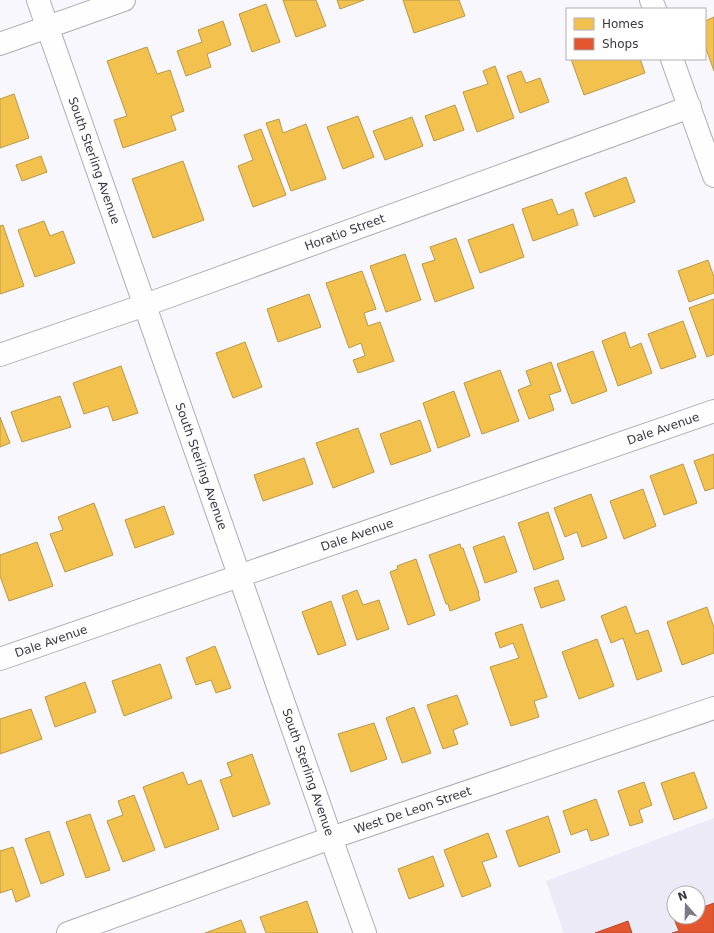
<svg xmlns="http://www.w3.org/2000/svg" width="714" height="933" font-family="'DejaVu Sans',sans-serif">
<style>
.built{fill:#ebeaf6;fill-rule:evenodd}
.homes{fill:#f2c14e;stroke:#ba984a}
.shops{fill:#e4572e;stroke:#b14e34}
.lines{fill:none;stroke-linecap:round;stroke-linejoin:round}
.street-casing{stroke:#aeadb4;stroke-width:24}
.secondary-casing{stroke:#aeadb4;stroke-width:24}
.street{stroke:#fefeff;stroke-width:22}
.secondary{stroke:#fefeff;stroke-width:22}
.labels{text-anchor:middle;stroke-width:4;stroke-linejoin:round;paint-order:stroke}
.street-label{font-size:12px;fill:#393842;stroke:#fff}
</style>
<rect width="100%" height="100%" fill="#f8f7fd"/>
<path class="built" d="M714,818V933H564L546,881ZM674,893H698V917H674Z"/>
<g class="homes">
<path d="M283,0H316L326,26L296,37Z"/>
<path d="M337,0H364L340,9Z"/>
<path d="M403,0H459L465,16L414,33Z"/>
<path d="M266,4L280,42L252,52L239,14Z"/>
<path d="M714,17V71L705,46V21Z"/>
<path d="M223,21L231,45L207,54L211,67L186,76L177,51L202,42L198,30Z"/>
<path d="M147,47L157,74L170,70L184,111L171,116L176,130L123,148L114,120L127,116L107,61Z"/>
<path d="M571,59H640L645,73L584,95Z"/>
<path d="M495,66L514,118L477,132L463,92L488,84L483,71Z"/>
<path d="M521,71L526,83L540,78L549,102L520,113L507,76Z"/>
<path d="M14,94L29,138L0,148V99Z"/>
<path d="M455,105L464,130L434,141L425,116Z"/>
<path d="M358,116L374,157L343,169L327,127Z"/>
<path d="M412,117L423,146L385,160L373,131Z"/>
<path d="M279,119L283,133L306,124L326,179L291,191L266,123Z"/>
<path d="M261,129L286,195L253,207L238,166L253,160L244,135Z"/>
<path d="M41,156L47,172L22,181L16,165Z"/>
<path d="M183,161L204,220L153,238L132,179Z"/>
<path d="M626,177L635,202L594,217L585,193Z"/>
<path d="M552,199L558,215L573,209L578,225L533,241L522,209Z"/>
<path d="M44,221L50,236L63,231L75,263L35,277L18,230Z"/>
<path d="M513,224L524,257L480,273L468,240Z"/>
<path d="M3,225L24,286L0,294V226Z"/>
<path d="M456,238L474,288L435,302L422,264L435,260L430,247Z"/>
<path d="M405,254L421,300L386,312L370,266Z"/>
<path d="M708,260L714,277V293L689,302L678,271Z"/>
<path d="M362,271L376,309L364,313L368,326L380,322L394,361L358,373L353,360L365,356L361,343L349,348L326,283Z"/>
<path d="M309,294L321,327L278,342L267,309Z"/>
<path d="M714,299V354L707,357L689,308Z"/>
<path d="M683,321L696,357L661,369L648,334Z"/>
<path d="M625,332L630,348L641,343L652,373L618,386L602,341Z"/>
<path d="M245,342L262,387L233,398L216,353Z"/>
<path d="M593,351L607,391L572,404L557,364Z"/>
<path d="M551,362L561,391L549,395L554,410L529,419L518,390L531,385L526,371Z"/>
<path d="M121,366L138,413L113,421L108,406L84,414L73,383Z"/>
<path d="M500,370L519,421L482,434L464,383Z"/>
<path d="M454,391L470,436L438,448L423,403Z"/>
<path d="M60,396L71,427L22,442L11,412Z"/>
<path d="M0,417L10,443L0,447Z"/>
<path d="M420,420L431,451L391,465L380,434Z"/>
<path d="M358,428L374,472L333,488L316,443Z"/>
<path d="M714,454V488L705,491L694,461Z"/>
<path d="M304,458L313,484L263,501L254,475Z"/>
<path d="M683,464L697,503L664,515L650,476Z"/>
<path d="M643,489L656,526L624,539L610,501Z"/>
<path d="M591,494L607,538L582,547L577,532L565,537L554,508Z"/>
<path d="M94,503L113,555L65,572L50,534L63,530L58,517Z"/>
<path d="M164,506L174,534L135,548L125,520Z"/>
<path d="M548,512L564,559L534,570L518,523Z"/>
<path d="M504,536L517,572L485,583L473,547Z"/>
<path d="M37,542L53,586L9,601L0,576V555Z"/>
<path d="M460,544L461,548H463L479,593H478L480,600L450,611L448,604H446L429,555Z"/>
<path d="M416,559L435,615L408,625L390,572L398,569L397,566Z"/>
<path d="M558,580L565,600L541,608L534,588Z"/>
<path d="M357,590L363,605L379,600L389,629L357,640L342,596Z"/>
<path d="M331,601L346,645L318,655L302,612Z"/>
<path d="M626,606L636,634L648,630L662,671L637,680L623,638L611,643L601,616Z"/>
<path d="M707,607L714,628V653L682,665L667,622Z"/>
<path d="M522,624L547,697L534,701L539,717L511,726L490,667L519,658L513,643L500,648L495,633Z"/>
<path d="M597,639L614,686L579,699L562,652Z"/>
<path d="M215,646L231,688L216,693L211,680L196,685L186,658Z"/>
<path d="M160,664L172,698L124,716L112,681Z"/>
<path d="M85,682L96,712L55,727L45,697Z"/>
<path d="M457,695L468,724L453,730L458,744L443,749L427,705Z"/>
<path d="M414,707L431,753L402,763L386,718Z"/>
<path d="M31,709L42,739L0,754V719Z"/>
<path d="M374,723L387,759L351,772L338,734Z"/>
<path d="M252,754L270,804L233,817L220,780L232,776L227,763Z"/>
<path d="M183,772L188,785L201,780L219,829L165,848L143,787Z"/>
<path d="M694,772L707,808L674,820L661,783Z"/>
<path d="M644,782L652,805L639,810L643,822L630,826L618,791Z"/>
<path d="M134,795L155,850L123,862L107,821L123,815L118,801Z"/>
<path d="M596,799L609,835L591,841L587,829L571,835L563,811Z"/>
<path d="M90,814L110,870L86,878L66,822Z"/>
<path d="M548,816L560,852L519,867L506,831Z"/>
<path d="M49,831L64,875L41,884L25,839Z"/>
<path d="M488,833L497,857L482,862L491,886L462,897L444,850Z"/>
<path d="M13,847L30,896L16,902L12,889L0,893V851Z"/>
<path d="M433,856L444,886L409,899L398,869Z"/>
<path d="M307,901L318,933H266L260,917Z"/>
<path d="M241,920L246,933H205Z"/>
</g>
<g class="shops">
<path d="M714,903V933H672L679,931L674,919L678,917H698V909Z"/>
<path d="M628,921L632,933H595Z"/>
</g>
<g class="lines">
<defs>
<g id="street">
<path id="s1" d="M38,0L331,838L365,933"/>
<path id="s2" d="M0,355L145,305L690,107"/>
<path id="s3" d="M0,659L714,411"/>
<path id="s4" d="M68,933L331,838L714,708"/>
</g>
<g id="secondary">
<path d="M651,0L655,9"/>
<path d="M0,44L124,0"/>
<path d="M672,59L714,176"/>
</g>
</defs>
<use href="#street" class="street-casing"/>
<use href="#secondary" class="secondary-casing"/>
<use href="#street" class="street"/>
<use href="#secondary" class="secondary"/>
</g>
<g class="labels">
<g class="street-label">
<text dy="4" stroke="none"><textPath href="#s1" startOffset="170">South Sterling Avenue</textPath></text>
<text dy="4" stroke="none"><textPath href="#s2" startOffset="366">Horatio Street</textPath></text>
<text dy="4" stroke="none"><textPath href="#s3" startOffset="702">Dale Avenue</textPath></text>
<text dy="4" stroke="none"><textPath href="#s1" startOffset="494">South Sterling Avenue</textPath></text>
<text dy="4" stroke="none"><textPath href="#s3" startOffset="378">Dale Avenue</textPath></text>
<text dy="4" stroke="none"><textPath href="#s3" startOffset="54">Dale Avenue</textPath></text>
<text dy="4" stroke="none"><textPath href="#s1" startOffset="818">South Sterling Avenue</textPath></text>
<text dy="4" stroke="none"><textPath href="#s4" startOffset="366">West De Leon Street</textPath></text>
</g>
</g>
<rect x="566" y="8" width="140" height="52" fill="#ffffff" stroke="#b0afb3"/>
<rect x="574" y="18" width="20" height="12" fill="#f2c14e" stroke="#b0afb3"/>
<text x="602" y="28" font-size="12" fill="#393842">Homes</text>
<rect x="574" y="38" width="20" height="12" fill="#e4572e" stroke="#b0afb3"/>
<text x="602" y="48" font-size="12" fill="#393842">Shops</text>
<g transform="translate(686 905) rotate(340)"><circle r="19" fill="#ffffff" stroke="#b0afb3"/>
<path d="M0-3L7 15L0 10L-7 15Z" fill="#7c7b83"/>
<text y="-6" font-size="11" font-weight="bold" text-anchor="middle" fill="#393842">N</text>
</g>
</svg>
